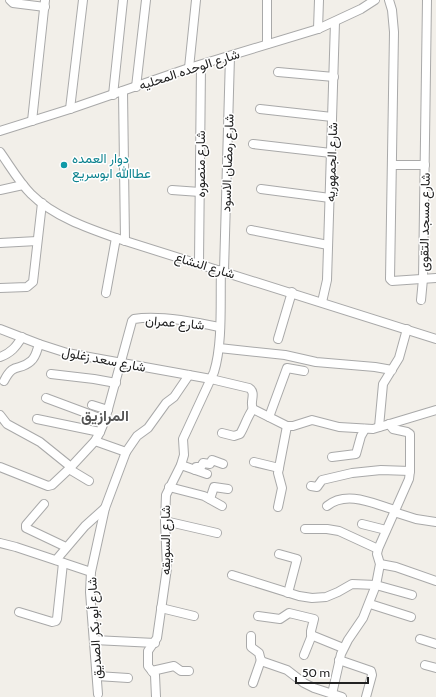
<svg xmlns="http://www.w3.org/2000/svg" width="436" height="697" font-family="Cabin,Vazirmatn,sans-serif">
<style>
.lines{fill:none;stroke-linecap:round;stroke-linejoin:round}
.street-casing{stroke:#a9a9a9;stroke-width:10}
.street{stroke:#fff;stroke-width:8}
.culture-dot{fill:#0f9aa8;stroke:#fff;stroke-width:1.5}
.labels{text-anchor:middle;stroke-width:3;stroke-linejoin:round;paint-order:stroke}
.street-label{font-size:13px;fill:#222;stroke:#fff}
.culture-label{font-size:13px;fill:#0d838f;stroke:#fff;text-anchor:start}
.quarter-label{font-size:15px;font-weight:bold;fill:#555;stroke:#fff}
</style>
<rect width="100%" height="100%" fill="#f2efe9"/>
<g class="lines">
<defs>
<g id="street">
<path d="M10,0L13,3L45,7"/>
<path d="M389,0L392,10L394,32L390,279L392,281L436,278"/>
<path d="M318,29L319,0"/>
<path d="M267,44V0"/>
<path d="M189,68L196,0"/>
<path d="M278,72L334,77"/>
<path d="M136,87L146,0"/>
<path d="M123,91L125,241"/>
<path d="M113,95L123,0"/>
<path d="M70,109L83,0"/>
<path d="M260,109L332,117"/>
<path d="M32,121L45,0"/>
<path d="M0,131L70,109L189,68L318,29L361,9L375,0"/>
<path d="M253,144L331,153"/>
<path d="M0,152C10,166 19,182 31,194C53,216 87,228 116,238L436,339"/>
<path d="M392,165H425"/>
<path d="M261,189L330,198"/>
<path d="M0,190L23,185"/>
<path d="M172,190L200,192"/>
<path d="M251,230L328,245"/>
<path d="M0,243L37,241"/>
<path d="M199,263L201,65"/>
<path d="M224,271L230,56"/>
<path d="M0,288L27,287L33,282L42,203"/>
<path d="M106,293L116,238"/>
<path d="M421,300L423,279L427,0"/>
<path d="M322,302L327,280L335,22"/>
<path d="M0,329L39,344L67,353L211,379L249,388C257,393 249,402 253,409L287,426H293L312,420L339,427L373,429L436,410"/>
<path d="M278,339L292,292"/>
<path d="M219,348L285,355L316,362L375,367L392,370"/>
<path d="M0,357C11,353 16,347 22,337"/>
<path d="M51,374L94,379L116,383"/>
<path d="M4,381C14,361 19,372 31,361C36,357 37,350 39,344"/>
<path d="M46,398L105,420"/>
<path d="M92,405L108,410"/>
<path d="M0,415L7,424L40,442L71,467"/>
<path d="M269,417L287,368L304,371"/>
<path d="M37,419L100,432"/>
<path d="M379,427L383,384L399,358L407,329"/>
<path d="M222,433L234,436L240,434C245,426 247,417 253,409"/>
<path d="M95,441L126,452"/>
<path d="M332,457L356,454L361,436L365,429"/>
<path d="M254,462L279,468"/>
<path d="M181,465L207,474"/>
<path d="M0,467L48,486L52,485L69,469L95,441L100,432L105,420L132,321L134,319C157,315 196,322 219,327"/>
<path d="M69,469L89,481"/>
<path d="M195,470L196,467H201L203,463L210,464L212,460L223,464"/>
<path d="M311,486L317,487L322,480L352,473L381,470L410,471"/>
<path d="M169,487L204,496L222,506"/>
<path d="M210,499L214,487L228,489"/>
<path d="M44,504L26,525V528L66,547"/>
<path d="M327,506C347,490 374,504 395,510"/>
<path d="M278,507L282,488L278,473L287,426"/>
<path d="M394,512L416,519L436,522"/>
<path d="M165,521L217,533"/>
<path d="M362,524L386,530"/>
<path d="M305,529H327L339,531L378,549"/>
<path d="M0,543L16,547L91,572"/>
<path d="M279,554L297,559L288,593"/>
<path d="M56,560L85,526L105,508"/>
<path d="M380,564L396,567L436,581"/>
<path d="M232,575L299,596L312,598L326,597L338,592L352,584L376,585L412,595"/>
<path d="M370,604L411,617"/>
<path d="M161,608L194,616"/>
<path d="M19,612L52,622L56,621L57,619L63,563"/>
<path d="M258,616L280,619L289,613L314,619L311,631V635L343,648"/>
<path d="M251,636V647L259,653L261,661L287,670L304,683L314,688L342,697"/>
<path d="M420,639L436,644"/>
<path d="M94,640L155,643"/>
<path d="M304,655L312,635"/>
<path d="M339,660L371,671L372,675L366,697"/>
<path d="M425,665L436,668"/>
<path d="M152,671L174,666L181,671H189"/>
<path d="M97,676L128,678"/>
<path d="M253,683L261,660"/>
<path d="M98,694L90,592L91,572L105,508L126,452L137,436L148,428L166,403L174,397L189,375"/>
<path d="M332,694L341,654L348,640L363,618L376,585L380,564L377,554L378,549L409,479L410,471V434L407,432L393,429L389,424"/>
<path d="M156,697L155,675L148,666V651L157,638L167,568L165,521L166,495L181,465L184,455L183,439L214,372C223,343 220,301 221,270"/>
</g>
</defs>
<use href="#street" class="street-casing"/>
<use href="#street" class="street"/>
</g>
<circle class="culture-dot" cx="64" cy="165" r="4"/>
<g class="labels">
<g class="street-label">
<text transform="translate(189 69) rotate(-18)" y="5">شارع الوحده المحليه</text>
<text transform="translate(331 162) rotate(-88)" y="5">شارع الجمهوريه</text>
<text transform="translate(227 163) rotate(-88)" y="5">شارع رمضان الاسود</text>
<text transform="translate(200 164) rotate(-90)" y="5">شارع منصوره</text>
<text transform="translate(424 222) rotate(-89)" y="5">شارع مسجد التقوى</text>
<text transform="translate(205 265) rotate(17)" y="5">شارع النشاع</text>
<text transform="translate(175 322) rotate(5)" y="5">شارع عمران</text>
<text transform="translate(104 359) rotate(11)" y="5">شارع سعد زغلول</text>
<text transform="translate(165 540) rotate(-90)" y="5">شارع السويقه</text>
<text transform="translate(94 628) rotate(-93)" y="5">شارع أبو بكر الصديق</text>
</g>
<g class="culture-label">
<text x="72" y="163">دوار العمده<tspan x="72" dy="15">عطاالله ابوسريع</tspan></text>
</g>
<g class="quarter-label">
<text x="105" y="421">المرازيق</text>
</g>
</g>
<path d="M296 677v6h72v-6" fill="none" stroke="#222222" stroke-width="2"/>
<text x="302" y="677" font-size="12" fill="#222222" stroke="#ffffff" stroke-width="3" paint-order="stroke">50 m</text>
</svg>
